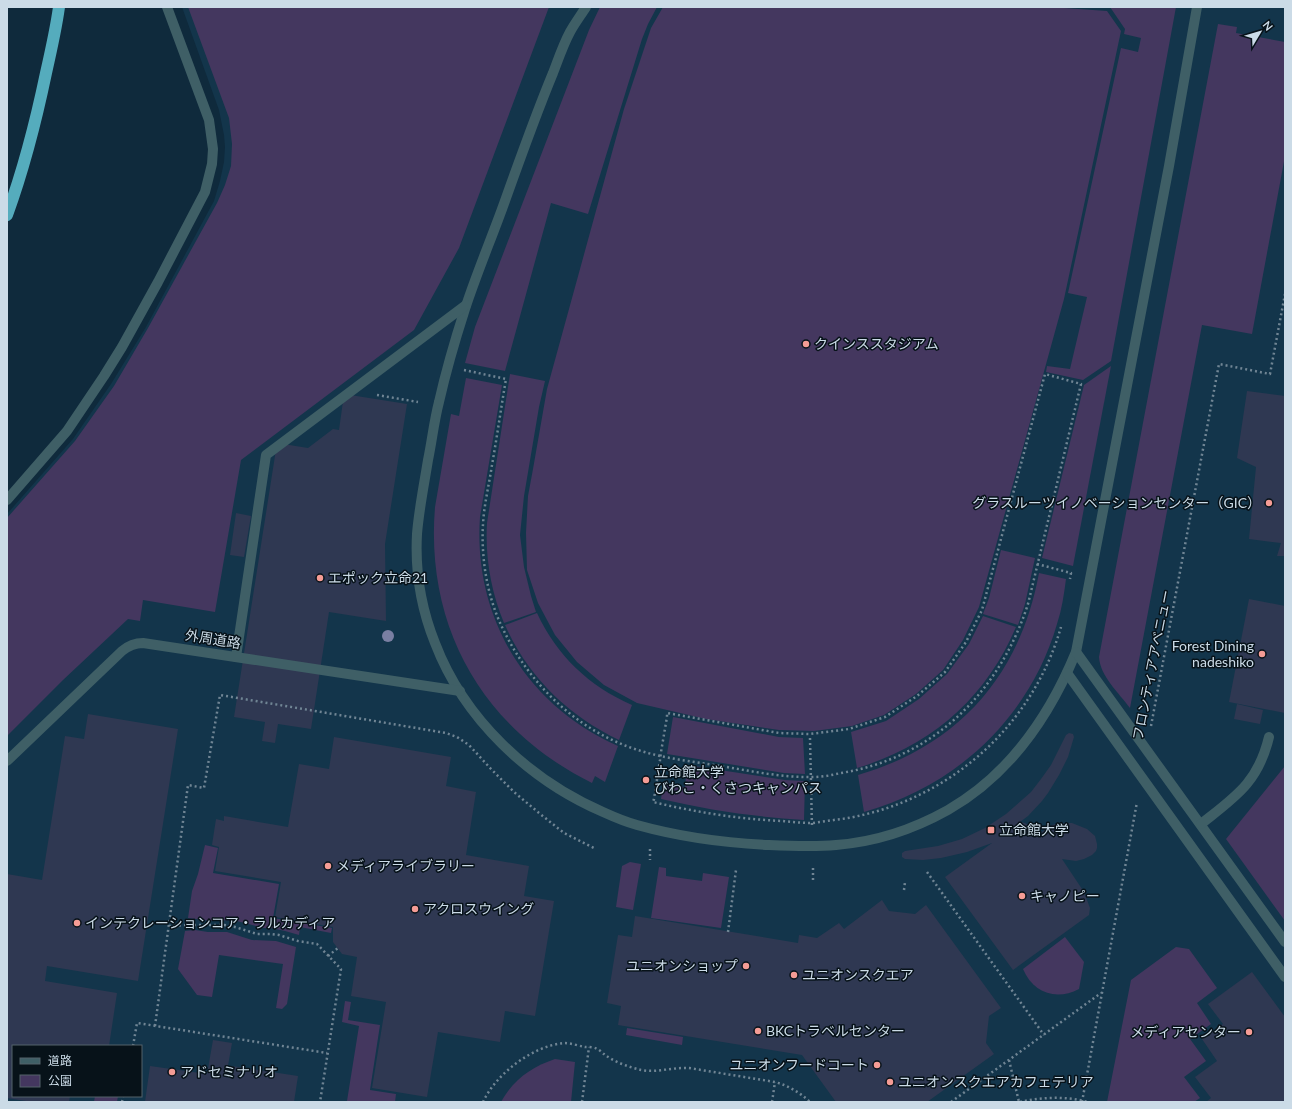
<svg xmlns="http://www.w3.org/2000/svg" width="1292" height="1109" font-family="Lato,'Noto Sans JP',sans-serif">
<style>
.built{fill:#13354b;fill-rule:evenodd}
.green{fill:#44375f}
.building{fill:#2f3852}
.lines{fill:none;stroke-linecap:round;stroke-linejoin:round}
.path{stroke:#708594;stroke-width:2.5;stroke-dasharray:2 3;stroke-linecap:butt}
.minor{stroke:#3f5f66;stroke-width:10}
.highway{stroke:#55acbd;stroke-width:12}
.tree{fill:#7a7fa2}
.poi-dot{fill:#f59c95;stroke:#071219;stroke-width:1.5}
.labels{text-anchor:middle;stroke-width:3;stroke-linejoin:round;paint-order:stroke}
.poi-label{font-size:14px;fill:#cbdbe7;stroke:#071219;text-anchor:start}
.street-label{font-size:14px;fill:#cbdbe7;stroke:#071219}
</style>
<rect width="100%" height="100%" fill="#0f2a3c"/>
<path class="built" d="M182,7H1285V1102H7V514L73,439L111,384L146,327L214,201L220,181L224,162L225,147L224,135L219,110ZM13,1046H141V1096H13Z"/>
<g class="green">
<path d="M188,7H549L459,248L414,330L241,460L215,612L143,600L140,621L128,619L63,680L7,736V518L75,441L114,386L148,328L217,203L225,185L231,166L232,144L229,118Z"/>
<path d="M600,7H657L648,24L642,39L588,214L551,203L505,371L465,363L475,327L589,30Z"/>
<path d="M663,7H1050L1107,11L1121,31L1064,299L979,607L963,640L943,670L916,694L884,715L852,726L814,731L779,730L706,719L637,703L604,685L577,662L555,635L538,603L527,570L526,533L528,496L533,469L547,389L624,109L651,28Z"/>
<path d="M1110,7H1176L1111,361L1083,380L1046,372L1047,366L1070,369L1087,297L1068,293L1121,48L1138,52L1141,38L1124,34L1125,29Z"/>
<path d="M1218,24L1237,27L1236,33L1285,42V156L1252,334L1202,325L1130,708C1119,693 1100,676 1099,657Z"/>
<path d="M1111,366L1073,566L1042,558L1084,385Z"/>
<path d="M510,374L545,381L539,407L524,496L520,535L524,567L531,596L536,612L504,623C491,591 485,558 487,523Z"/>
<path d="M466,378L502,385L480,517C473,617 526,705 618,746L605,782L595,776L592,783C483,729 425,628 435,507L451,414L459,416Z"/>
<path d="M1001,550L1035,558L1025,604L1018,625L983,614L989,598Z"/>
<path d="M1039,573L1066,579C1064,594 1062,609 1057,624C1030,717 957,786 864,812L858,775C958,746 1020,676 1039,573Z"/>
<path d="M537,613C557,656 589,686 632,705L619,740C568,715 529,678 505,625Z"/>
<path d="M983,616L1016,627C986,698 931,746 857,768L851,732L886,721L919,699L947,674L969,644Z"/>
<path d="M673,717L779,737L803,738L805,774L784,773L667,754Z"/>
<path d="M687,765L785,780L805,781L804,820C755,817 708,810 661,799L663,785L685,787Z"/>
<path d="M1285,766V921L1226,839Z"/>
<path d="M205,845L218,848L213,873L279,884L273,918L332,928L331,933L300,927L299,935L285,931L271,928H264L233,920L211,921L188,918L192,891L198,874Z"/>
<path d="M630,862L641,864L633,910L616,907L622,866Z"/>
<path d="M659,867L666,868V876L702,881L703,873L729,877L721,928L651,918Z"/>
<path d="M195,930L208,932H227L252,940L276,941L296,947L287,1004L282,1009L276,1008L283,964L219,955L212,997L197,995L178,969L185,931Z"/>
<path d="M1065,937L1084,962L1079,989C1056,1001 1033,993 1023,969Z"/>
<path d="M1176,947L1189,949L1217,988L1197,1003L1211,1024L1190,1039L1206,1061L1184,1077L1200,1098L1194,1102H1107L1131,980Z"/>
<path d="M345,1001L351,1002L348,1020L380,1025L370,1090L396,1094L395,1102L347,1101L359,1026L342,1022Z"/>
<path d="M627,1028L683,1037L682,1045L626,1035Z"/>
<path d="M555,1059L575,1062L571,1102H501C513,1080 531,1067 555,1059Z"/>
<path d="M95,1096H118L117,1102H94Z"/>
</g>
<g class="building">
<path d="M1247,391L1285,396V556H1277L1281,543L1249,539L1256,467L1237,458Z"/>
<path d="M344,394L407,404L385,544L386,621L329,612L311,729L278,724L275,743L262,741L265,722L234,717L277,443L308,448L333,429L339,430Z"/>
<path d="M236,513L251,516L244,557L230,555Z"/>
<path d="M1249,599L1285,606V713L1229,702Z"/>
<path d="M1237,704L1263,710L1260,724L1234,719Z"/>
<path d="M88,714L178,729L138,981L47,966L45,981L117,993L109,1046H13V1096H70L69,1102H32L7,1098V874L42,880L65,736L84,739Z"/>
<path d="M1069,733L1073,734L1074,737L1068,757L1059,775L1048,793L1042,801L1028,816L1020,822L1025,823L1040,833L1050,826L1055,824L1061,823H1072L1087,829L1095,836L1097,844V848L1096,851L1092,855L1084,859L1076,861L1062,859L1084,892L1090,908L1089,915L1013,970L945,877L992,843L967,852L941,858L923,860L905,859L902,857V853L905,851L938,846L962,839L985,828L1006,814L1031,792L1041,779L1051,765L1066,735Z"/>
<path d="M334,737L451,757L446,786L476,792L466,855L529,866L524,896L554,901L535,1016L505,1011L500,1042L438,1032L427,1097L372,1088L386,1002L351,996L357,957L342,954L333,942V927L275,917L281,882L215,871L219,847L212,845L216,819L224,821V816L288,827L299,764L329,769Z"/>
<path d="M882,900L889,911L915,914L926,905L1001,1008L989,1016L986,1043L994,1054L927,1102H836L802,1055L618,1025L621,1006L607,1003L618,935L632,937L635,916L798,943L799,935L817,938L839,923L844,929Z"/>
<path d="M1252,972L1285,1017V1102H1206L1211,1098L1195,1077L1217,1061L1202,1039L1223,1024L1208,1004Z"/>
<path d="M213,1040L232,1043L226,1077L231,1078L232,1066L298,1076L294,1102H145L150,1066L207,1074Z"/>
</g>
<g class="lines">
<g class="path">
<path d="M464,370L506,379C501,408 497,437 492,465C489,485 484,505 483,524C481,558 487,596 502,627C529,684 577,731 638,750C662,758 689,761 714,765C747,770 781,778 814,777C823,777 832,775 841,773C934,758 1000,691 1028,604L1081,384L1045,374L982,610L966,642L945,672L917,696L885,717L849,729L810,734L779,733L667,713V717L661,752L660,760L654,799L653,802C695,812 738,819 782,821C792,822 802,823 812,823C822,822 832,820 842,819C946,803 1032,728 1061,627"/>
<path d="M377,395L418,402"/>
<path d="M1037,564L1071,573L1070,579"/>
<path d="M1151,726L1219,364L1270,374L1285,294"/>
<path d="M810,738L812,828"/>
<path d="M650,849V860"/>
<path d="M813,868V880"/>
<path d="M927,872L1044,1035"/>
<path d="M904,890L905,882"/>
<path d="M169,926L187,925H224L235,927L257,934H271L279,935L298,941L317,944L341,969L320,1102"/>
<path d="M728,932L736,870"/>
<path d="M328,956L338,948"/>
<path d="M155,1026L188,785L204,788L220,695L446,733L457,737L469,745L491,769L514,792L539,813L564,833L596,849"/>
<path d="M133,1046L137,1023L327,1053"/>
<path d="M1009,1060L1019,1102"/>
<path d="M122,1102L123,1096"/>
<path d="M483,1102C496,1074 532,1046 564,1043C571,1043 579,1046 585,1047C589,1047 594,1047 597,1049C600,1050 602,1053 604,1054C614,1062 629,1067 641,1070C657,1073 673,1067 689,1068L775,1082C789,1086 799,1092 810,1102"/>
<path d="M582,1102L589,1047"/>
<path d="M772,1102L775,1082"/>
<path d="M951,1102L1101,993"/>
<path d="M1020,1102C1042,1097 1066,1096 1088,1102"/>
<path d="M1082,1102L1137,802"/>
</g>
<g class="minor">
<path d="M586,7C581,15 575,23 570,32C563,45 558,60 553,73C536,114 521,156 506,198C493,235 477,272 465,309C455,340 446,371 439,402C434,421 432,441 428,460C424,485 419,509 417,534C415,570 421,608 435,643C464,719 529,780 603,812C614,817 626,822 637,825C680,837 725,843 769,845C791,846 814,847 836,845C875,842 914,829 948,810C1009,775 1050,715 1076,652L1169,166L1197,7"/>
<path d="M7,500L67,431L104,376L122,347L158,282L205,192L212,164L213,149L209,120L167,7"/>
<path d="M1076,652L1285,942"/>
<path d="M236,657L266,455L466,305"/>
<path d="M1067,673L1285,977"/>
<path d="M7,761L122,651C128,646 134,643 143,643L460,691"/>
<path d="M1201,824C1235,797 1258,783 1269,737"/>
</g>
<path class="highway" d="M7,215C24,168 36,121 46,73C51,51 56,29 59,7"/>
</g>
<circle class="tree" cx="388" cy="636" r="6"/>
<g class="poi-dot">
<circle cx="806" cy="344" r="4"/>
<circle cx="1269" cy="503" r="4"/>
<circle cx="320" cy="578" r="4"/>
<circle cx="1262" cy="654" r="4"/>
<circle cx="646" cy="780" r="4"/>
<rect x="987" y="826" width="8" height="8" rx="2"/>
<circle cx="328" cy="866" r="4"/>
<circle cx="1022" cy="896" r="4"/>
<circle cx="415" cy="909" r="4"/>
<circle cx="77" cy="923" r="4"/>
<circle cx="746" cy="966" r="4"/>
<circle cx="794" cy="975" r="4"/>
<circle cx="758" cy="1031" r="4"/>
<circle cx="1249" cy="1032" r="4"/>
<circle cx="877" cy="1065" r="4"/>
<circle cx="172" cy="1072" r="4"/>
<circle cx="890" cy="1082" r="4"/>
</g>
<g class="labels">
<g class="poi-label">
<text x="814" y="349">クインススタジアム</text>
<text x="1261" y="508" text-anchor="end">グラスルーツイノベーションセンター（GIC）</text>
<text x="328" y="583">エポック立命21</text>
<text x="1254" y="651" text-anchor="end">Forest Dining<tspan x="1254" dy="16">nadeshiko</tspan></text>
<text x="654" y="777">立命館大学<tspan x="654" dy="16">びわこ・くさつキャンパス</tspan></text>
<text x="999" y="835">立命館大学</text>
<text x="336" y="871">メディアライブラリー</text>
<text x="1030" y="901">キャノピー</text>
<text x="423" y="914">アクロスウイング</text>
<text x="85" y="928">インテクレーションコア・ラルカディア</text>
<text x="738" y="971" text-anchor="end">ユニオンショップ</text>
<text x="802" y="980">ユニオンスクエア</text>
<text x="766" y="1036">BKCトラベルセンター</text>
<text x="1241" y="1037" text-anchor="end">メディアセンター</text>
<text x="869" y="1070" text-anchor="end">ユニオンフードコート</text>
<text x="180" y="1077">アドセミナリオ</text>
<text x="898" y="1087">ユニオンスクエアカフェテリア</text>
</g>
<g class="street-label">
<text transform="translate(213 639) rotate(9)" y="5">外周道路</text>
<text transform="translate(1152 665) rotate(-79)" y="5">フロンティアアベニュー</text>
</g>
</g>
<rect width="1292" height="1109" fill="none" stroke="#cbdbe7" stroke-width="16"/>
<rect x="12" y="1045" width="130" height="52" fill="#071219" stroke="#55626b"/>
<rect x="20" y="1058" width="20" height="6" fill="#3f5f66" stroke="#55626b"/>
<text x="48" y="1065" font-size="12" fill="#cbdbe7">道路</text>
<rect x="20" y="1075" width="20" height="12" fill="#44375f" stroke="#55626b"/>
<text x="48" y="1085" font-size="12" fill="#cbdbe7">公園</text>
<g transform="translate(1260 32) rotate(52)" stroke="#071219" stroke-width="3" paint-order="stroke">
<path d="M0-3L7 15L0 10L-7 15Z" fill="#cbdbe7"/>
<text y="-6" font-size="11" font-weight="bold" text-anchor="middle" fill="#cbdbe7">N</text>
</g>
</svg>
